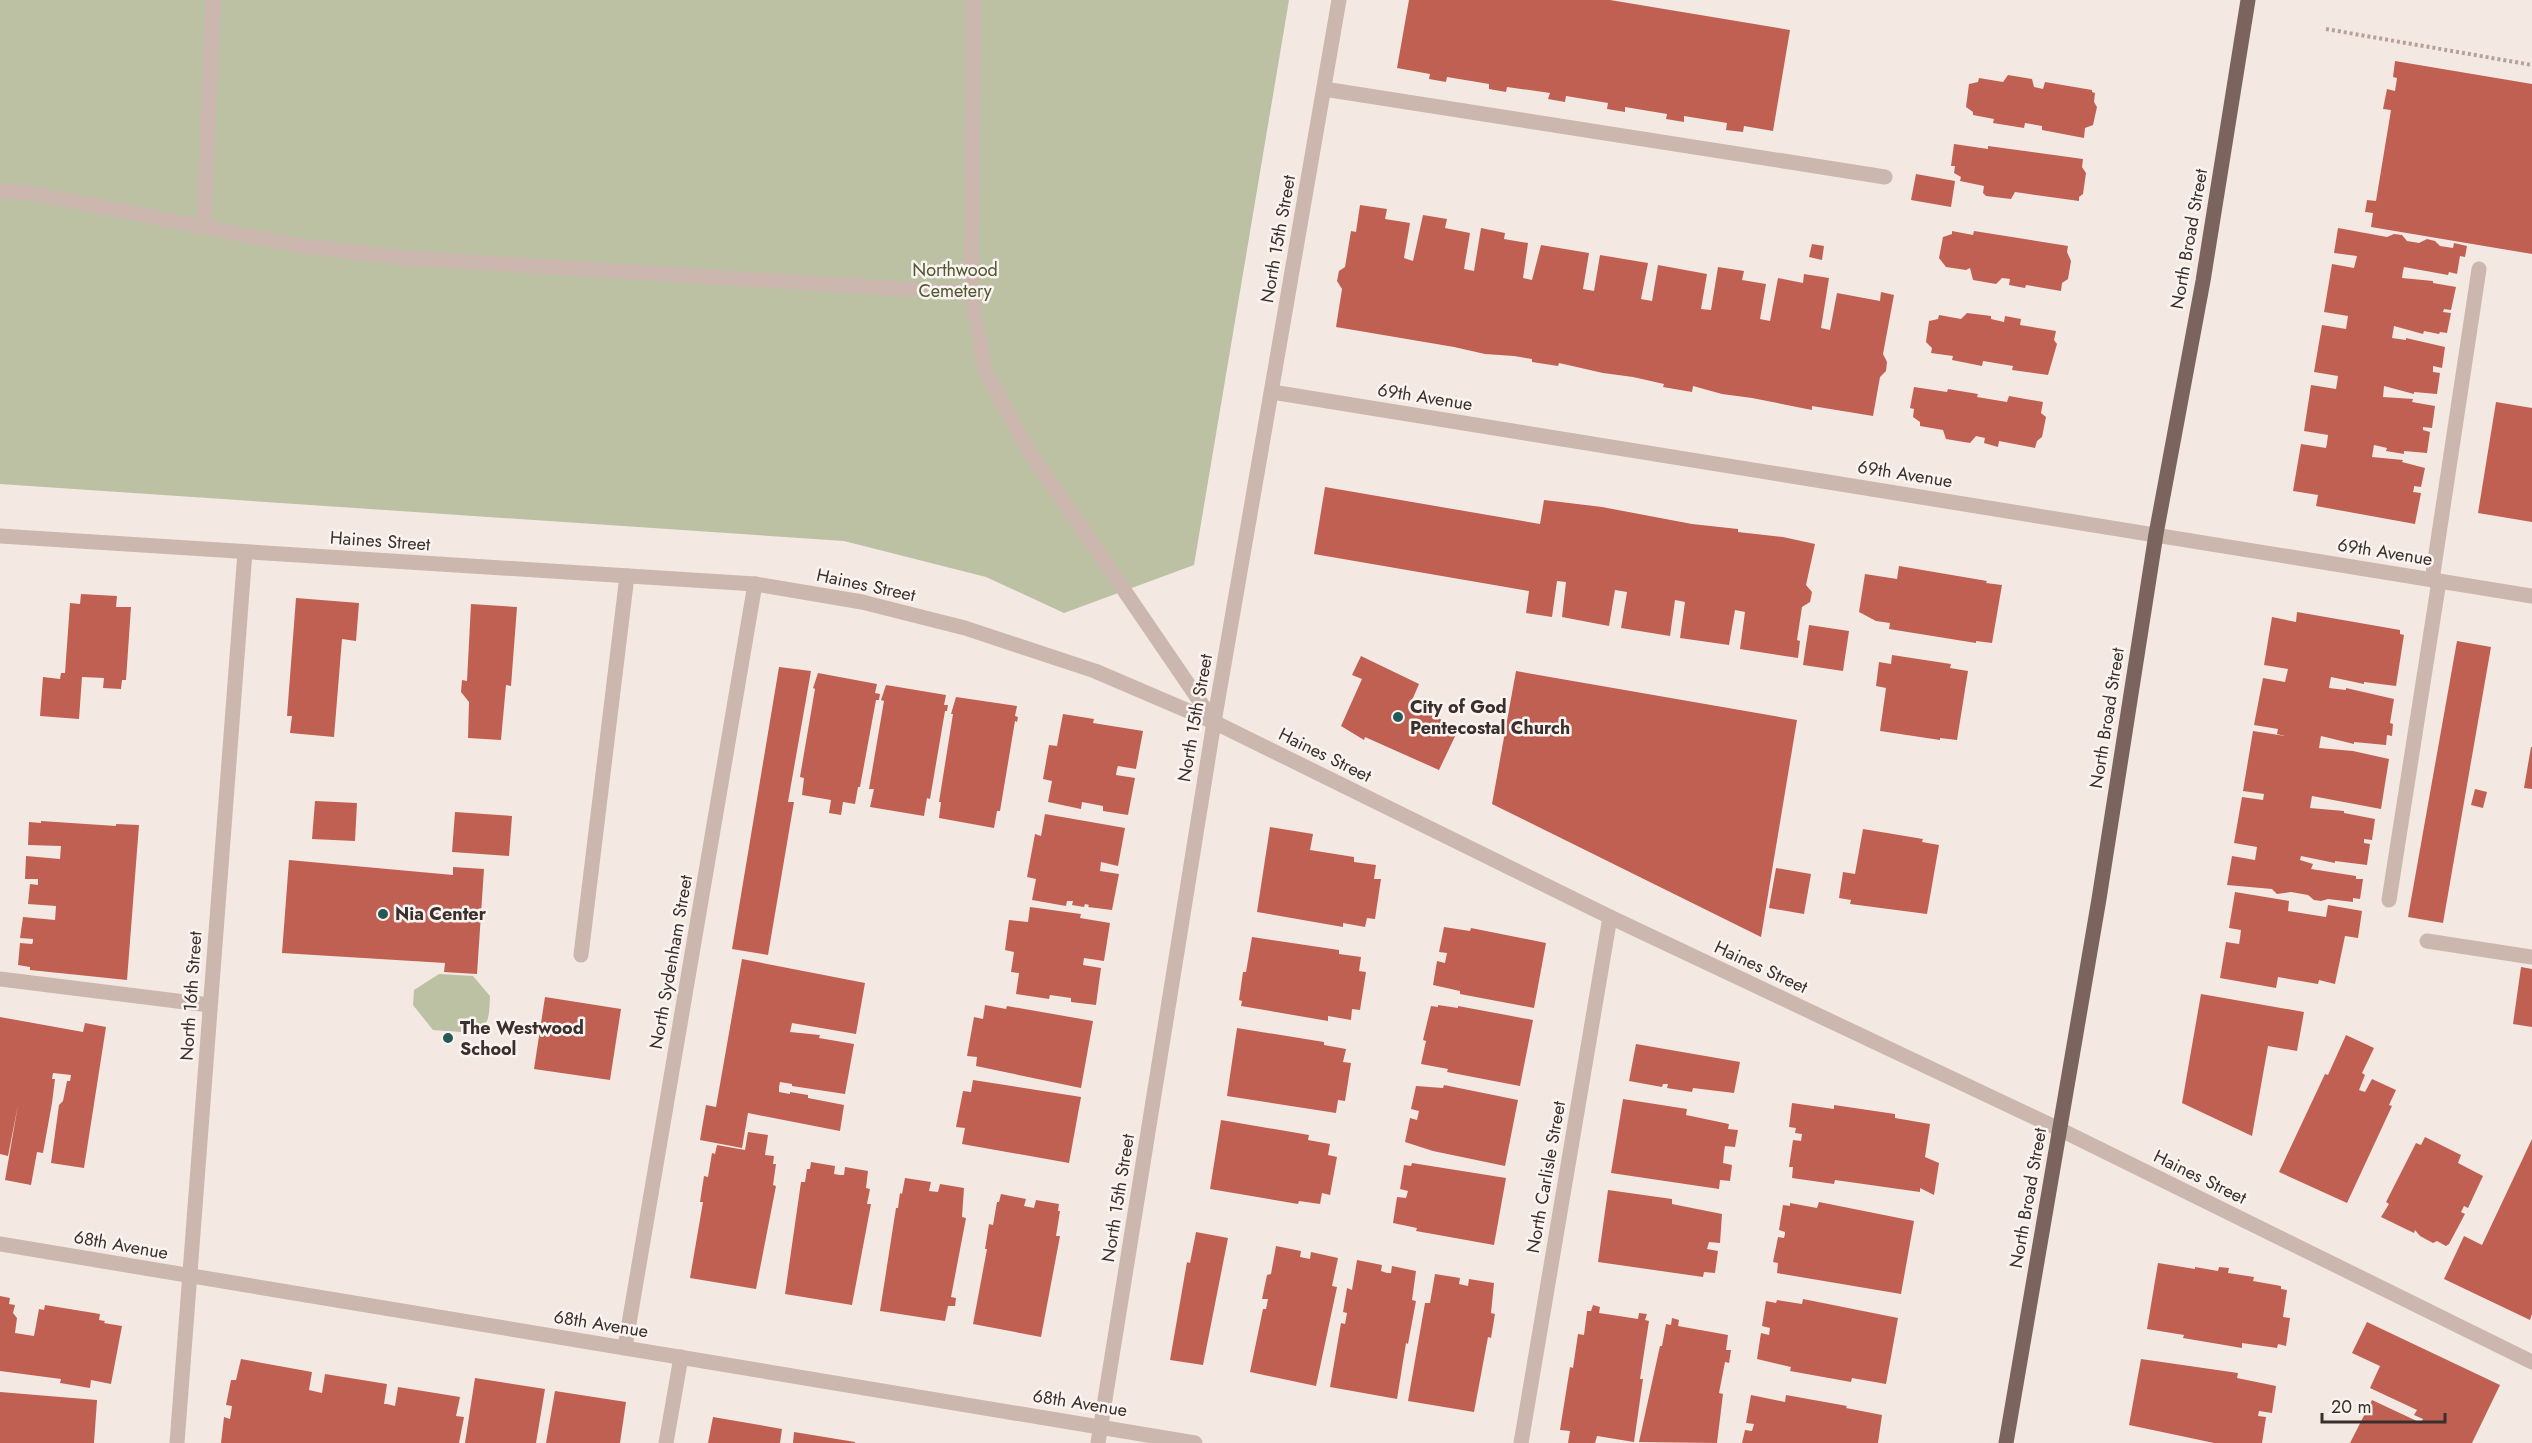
<svg xmlns="http://www.w3.org/2000/svg" width="2532" height="1443" font-family="Jost,sans-serif">
<style>
.green{fill:#bbc1a2}
.building{fill:#c06053}
.lines{fill:none;stroke-linecap:round;stroke-linejoin:round}
.path{stroke:#b6a198;stroke-width:4;stroke-dasharray:3 3;stroke-linecap:butt}
.lane{stroke:#cbb7ae;stroke-width:15}
.street{stroke:#cbb7ae;stroke-width:15}
.primary{stroke:#7b645e;stroke-width:15}
.poi-dot{fill:#235956;stroke:#faf3ef;stroke-width:2}
.labels{text-anchor:middle;stroke-width:5;stroke-linejoin:round;paint-order:stroke}
.street-label{font-size:18px;fill:#3a2f2c;stroke:#faf3ef}
.park-label{font-size:18px;fill:#4e5731;stroke:#faf3ef}
.poi-label{font-size:18px;font-weight:bold;fill:#3a2f2c;stroke:#faf3ef;text-anchor:start}
</style>
<rect width="100%" height="100%" fill="#f3e9e2"/>
<g class="green">
<path d="M0,0H1289L1194,565L1064,613L986,577L844,541L0,484Z"/>
<path d="M439,974L473,976L490,996C489,1012 491,1025 475,1033L433,1030L413,1005L414,990Z"/>
</g>
<g class="building">
<path d="M1409,0H1610L1790,30L1773,131L1744,126L1743,132L1726,130L1727,123L1684,116V122L1666,119L1667,114L1625,107V112L1607,109L1608,103L1566,96L1565,102L1548,99L1550,93L1507,87L1506,92L1489,89V84L1447,77L1446,82L1429,79L1430,74L1397,68Z"/>
<path d="M2395,61L2532,84V254L2371,227L2373,213L2365,212L2367,200L2376,201L2391,110L2383,109L2387,89L2395,91L2397,78L2393,77Z"/>
<path d="M2008,75L2032,79L2034,87L2043,89L2045,82L2092,90V92L2095,93L2094,102L2097,107L2093,125L2085,128L2084,138L2042,130V126L2025,123L2024,128L1993,123L1994,119L1973,115V112L1966,107L1969,84L1978,82L1979,78L2003,82Z"/>
<path d="M1954,144L1988,149V146L2083,159L2082,167L2086,173L2083,194L2079,197V201L2015,192L2011,199L1986,196L1983,193L1984,186L1960,181L1961,177L1954,173L1955,166H1951Z"/>
<path d="M1916,174L1955,181L1951,207L1911,200Z"/>
<path d="M1360,205L1387,209L1385,219L1410,223L1404,258L1413,261L1423,215L1447,219L1445,228L1470,233L1464,269L1474,271L1481,228L1505,233L1504,239L1528,243L1523,278L1532,280L1541,245L1589,253L1583,289L1594,291L1600,255L1648,263L1641,299L1652,301L1658,265L1707,274L1701,309L1711,310L1718,267L1744,271L1742,280L1766,284L1760,319L1770,321L1778,278L1803,283L1804,274L1829,278L1821,328L1830,330L1837,293L1880,301L1881,292L1894,295L1883,354L1887,362L1886,371L1880,377L1873,416L1812,406V410L1752,398L1722,394L1693,386L1692,392L1663,387L1664,384L1633,377L1603,373L1559,363L1558,366L1532,362V359L1514,356L1485,354L1454,347L1336,327L1342,289L1337,281L1339,271L1345,267L1351,231L1356,232Z"/>
<path d="M2338,228L2387,237L2394,234L2402,235L2407,241L2419,243L2427,239L2435,241L2440,246L2453,248L2454,243L2467,246L2465,257L2460,256L2457,274L2449,272L2448,275L2404,267L2403,271L2402,278L2433,281V283L2456,287L2451,310L2444,309L2443,312L2451,313L2447,333L2440,332L2439,334L2424,331L2423,334L2394,326L2392,338L2406,340V338L2445,347L2442,368L2433,366V372L2440,373L2437,394L2414,392V394L2384,386L2383,397L2413,399L2412,402L2435,406L2432,428L2423,427V430L2430,432L2427,453L2404,451V454L2386,451L2387,448L2374,445L2372,457L2403,460L2402,462L2425,468L2421,487L2414,486V488L2413,492L2421,493L2415,524L2316,506L2318,495L2293,491L2301,444L2326,448L2327,443L2328,435L2304,431L2311,385L2336,389L2337,383L2338,376L2314,372L2322,325L2346,329L2348,316L2324,312L2332,264L2354,268L2357,256L2334,253Z"/>
<path d="M1952,231L1973,235L1974,231L2068,246L2067,252L2071,261L2068,279L2062,283L2061,291L2026,285L2025,288L2009,285L2010,279L2002,278L1996,284L1973,280L1970,268L1966,270L1946,267L1939,258L1943,237L1952,234Z"/>
<path d="M1812,244L1824,246L1822,260L1809,257Z"/>
<path d="M1967,313L1991,316V319L2004,322L2005,316L2021,319L2020,325L2056,331L2054,340L2057,344L2048,375L2012,370L2013,366L1983,361L1982,366L1952,360L1953,356L1931,353L1932,348L1926,342L1929,321L1938,319L1939,315L1961,319Z"/>
<path d="M1914,387L1947,392L1948,389L1978,394L1977,397L2007,402L2009,396L2043,402L2041,413L2046,417L2042,437L2037,441L2035,448L1999,441L1998,447L1984,443L1985,438L1976,436L1970,443L1946,439L1943,430L1920,426V422L1913,417L1914,409L1910,408Z"/>
<path d="M2496,402L2532,408V522L2478,513Z"/>
<path d="M1325,487L1540,524L1544,500L1602,507L1692,524L1738,529V532L1783,537L1815,544L1806,585L1812,592L1810,602L1802,607L1797,640L1800,641L1798,658L1740,649L1745,612L1735,610L1729,645L1680,638L1685,602L1675,600L1670,636L1621,628L1627,592L1615,590L1609,626L1562,617L1566,582L1557,581L1552,617L1526,613L1529,591L1314,554Z"/>
<path d="M1899,566L1987,581L1986,583L2002,585L1992,643L1976,641V643L1889,629L1890,623L1876,621L1859,612L1865,574L1897,579Z"/>
<path d="M81,594L117,596L116,607H131L126,680H122L121,689L103,688L104,678L82,677L79,719L40,716L43,677L60,679L61,673H65L70,603L80,604Z"/>
<path d="M296,598L359,603L356,641L342,639L334,737L290,733L292,716H287Z"/>
<path d="M471,604L517,607L511,686L506,685L501,740L468,738L469,702L461,692L462,680L467,681Z"/>
<path d="M2297,612L2400,630V634L2404,635L2396,686L2364,682V684L2331,677L2330,682L2329,688L2346,690V688L2394,699L2390,723L2393,724L2392,736L2387,735L2386,745L2354,742V744L2321,736L2319,748L2353,751L2389,759L2381,809L2312,796L2310,808L2344,811V813L2375,819L2372,840L2364,839V843L2370,844L2367,865L2335,861V863L2301,856L2300,860L2313,864L2311,869L2356,876V879H2363L2360,899L2353,898V902L2328,899L2321,901L2314,900L2308,895L2291,892L2277,894L2272,889L2227,885L2232,856L2255,860L2257,847L2234,843L2242,797L2263,800L2264,794L2243,791L2253,731L2285,736L2277,734L2278,729L2254,725L2263,678L2285,682L2288,669L2264,665L2272,617L2296,622Z"/>
<path d="M1809,625L1849,631L1843,671L1803,665Z"/>
<path d="M2457,641L2491,647L2443,923L2408,917Z"/>
<path d="M1892,655L1951,664L1950,668L1968,671L1957,740L1940,738V740L1880,731L1886,688L1876,686L1879,662L1891,664Z"/>
<path d="M1361,656L1419,684L1410,705L1459,728L1439,770L1365,737L1364,740L1341,726L1362,679L1352,675Z"/>
<path d="M779,667L811,671L788,802H794L768,955L732,949Z"/>
<path d="M1516,671L1797,720L1761,937L1492,804Z"/>
<path d="M818,673L877,684L875,693L880,694L879,700H876L860,787H858L855,804L843,802L841,815L829,813L831,800L802,795L804,778L800,777L815,689L813,688Z"/>
<path d="M886,685L946,695L944,705H948L947,711H945L930,799L927,798L924,816L870,807L874,789H869L884,701L881,700Z"/>
<path d="M956,697L1017,706L1015,716L1018,717L1017,722L1015,721L1000,811H997L994,828L939,818L941,802H939L953,714H951Z"/>
<path d="M1063,714L1094,719L1093,723L1143,731L1136,769L1118,766L1117,769L1116,775L1135,778L1128,815L1103,811V806L1082,802L1081,809L1048,802L1052,781L1043,779L1049,745L1057,746Z"/>
<path d="M2531,747H2532V789L2524,788Z"/>
<path d="M2475,789L2487,792L2483,808L2471,805Z"/>
<path d="M315,801L357,803L355,841L312,839Z"/>
<path d="M455,812L512,816L509,856L452,852Z"/>
<path d="M1045,814L1125,828L1118,866L1101,862L1100,871L1119,874L1112,910L1088,907L1089,905L1085,904L1084,907L1072,905L1073,901H1067L1066,906L1032,900L1036,879L1027,877L1035,834L1041,836Z"/>
<path d="M41,821L116,826V824L139,825L127,980L30,970V967L18,965L20,943L32,944L33,942V939L20,938L23,917L55,920L56,906L28,904L30,884L38,885V879H25L26,856L60,859L61,846L28,845L29,822L41,823Z"/>
<path d="M1270,827L1313,834L1310,850L1354,857V862L1376,865L1374,879H1381L1375,919L1367,918L1365,927L1343,923V927L1257,912Z"/>
<path d="M1863,829L1923,839L1922,842L1939,845L1927,914L1850,904L1851,900L1839,898L1843,872L1855,874Z"/>
<path d="M289,860L453,875V867L484,869L477,974L444,972L445,963L282,953Z"/>
<path d="M1776,868L1811,874L1804,914L1769,908Z"/>
<path d="M2235,892L2289,901L2288,911L2326,917L2328,905L2362,911L2358,938L2345,936L2335,984L2319,980L2318,984L2278,977L2276,988L2220,978L2226,942L2239,944L2240,938L2241,930L2229,928Z"/>
<path d="M1030,907L1081,914L1080,918L1110,923L1104,961L1084,958L1083,965L1101,968L1096,1005L1071,1002V998L1050,995L1049,999L1016,994L1019,973L1011,972L1014,952L1005,950L1009,920L1028,922Z"/>
<path d="M1444,927L1470,931L1471,928L1546,943L1534,1008L1460,994V991L1433,985L1437,961L1445,963L1447,953L1439,952Z"/>
<path d="M1252,937L1339,950V954L1361,957L1359,971L1366,972L1360,1010L1352,1009L1351,1020L1328,1016V1021L1241,1006L1242,1001L1239,1000L1243,972H1246Z"/>
<path d="M742,959L865,983L856,1034L792,1023L791,1028L790,1032L820,1035L819,1038L854,1044L845,1094L792,1086V1084L780,1082L779,1087V1092L790,1094V1092L808,1095V1098L844,1105L840,1131L748,1113L742,1148L700,1140L706,1105L716,1107Z"/>
<path d="M2521,967L2532,969V1027L2513,1024Z"/>
<path d="M2201,994L2304,1012L2297,1051L2268,1046L2252,1136L2182,1103Z"/>
<path d="M545,997L621,1009L610,1080L534,1069Z"/>
<path d="M985,1005L1006,1009L1007,1006L1093,1021L1081,1088L976,1066L977,1057L967,1056L974,1017L983,1019Z"/>
<path d="M1438,1005L1458,1008V1006L1533,1020L1520,1086L1447,1072L1448,1069L1421,1064L1426,1041L1423,1040L1431,1006L1438,1007Z"/>
<path d="M0,1017L83,1032L85,1023L106,1027L84,1168L51,1163L59,1105L63,1101L67,1081H70L71,1075L53,1073L52,1079H55L52,1103L43,1153L37,1152L31,1185L5,1180L18,1105L8,1156L0,1154Z"/>
<path d="M1237,1028L1324,1042V1045L1346,1049L1343,1062L1351,1063L1345,1101L1338,1100L1336,1113L1227,1096Z"/>
<path d="M2346,1035L2374,1048L2362,1073L2365,1075L2359,1090L2365,1092L2372,1079L2396,1090L2389,1105L2392,1106L2347,1203L2279,1172L2325,1074L2328,1075Z"/>
<path d="M1636,1044L1740,1062L1734,1093L1693,1088L1692,1092L1667,1088L1668,1084H1663L1662,1087L1629,1081Z"/>
<path d="M973,1080L1081,1097L1069,1163L962,1144L965,1128L956,1127L963,1091L971,1092Z"/>
<path d="M1444,1085L1518,1100L1505,1166L1433,1151L1405,1142L1410,1118L1417,1120L1419,1111L1411,1109L1416,1086L1443,1088Z"/>
<path d="M1623,1099L1687,1109L1686,1115L1729,1124L1728,1129L1738,1130L1735,1147L1725,1146L1724,1152L1723,1163L1732,1165L1730,1181L1720,1180L1719,1189L1611,1173Z"/>
<path d="M1792,1103L1834,1109V1105L1895,1114V1118L1930,1124L1925,1157L1939,1163L1934,1195L1920,1188V1192L1835,1180L1834,1184L1792,1178L1793,1167H1789L1793,1140L1801,1141L1802,1134L1795,1133L1796,1128L1789,1127Z"/>
<path d="M1221,1120L1309,1135L1308,1140L1330,1144L1328,1155L1337,1157L1330,1195L1322,1193L1320,1204L1299,1201L1298,1204L1210,1189Z"/>
<path d="M748,1132L768,1135L765,1155L774,1156L773,1164H776L773,1185L776,1186L756,1289L690,1278L703,1202H700L704,1176L708,1177L712,1153L715,1154L717,1145L745,1150Z"/>
<path d="M2425,1137L2461,1155L2458,1163L2483,1176L2468,1208L2464,1206L2461,1212L2465,1214L2449,1244L2446,1246L2437,1241L2433,1243L2420,1236L2415,1230L2414,1233L2381,1217L2389,1204L2386,1202L2416,1143L2421,1145Z"/>
<path d="M2532,1139V1314L2530,1320L2444,1279L2464,1236L2482,1245Z"/>
<path d="M811,1162L835,1166L834,1174L840,1175H844L845,1167L868,1171L866,1188L870,1189L867,1204H871L852,1305L785,1294L801,1182H805L807,1169H810Z"/>
<path d="M1412,1163L1506,1178L1494,1245L1416,1231L1417,1228L1393,1223L1397,1197L1406,1198L1408,1191L1400,1189L1404,1165L1411,1166Z"/>
<path d="M905,1178L931,1182L929,1191L938,1192L940,1184L964,1188L962,1217L966,1218L951,1297L956,1298L955,1306H948L945,1321L880,1311L896,1208H898L900,1193L902,1194Z"/>
<path d="M1608,1190L1672,1199V1204L1722,1214L1720,1243L1709,1242L1707,1249L1718,1251L1715,1273L1704,1272L1703,1277L1598,1262Z"/>
<path d="M1001,1194L1026,1199L1024,1206L1034,1208L1036,1200L1059,1204L1058,1211H1060L1056,1236H1060L1041,1337L973,1324L987,1249H985L989,1224L993,1225L997,1202H999Z"/>
<path d="M1819,1202L1914,1221L1901,1294L1777,1273L1778,1263L1773,1262L1778,1237L1784,1238L1785,1234V1232L1779,1230L1783,1205L1790,1206V1203L1817,1208Z"/>
<path d="M1196,1232L1228,1238L1203,1365L1170,1360L1187,1262L1190,1263Z"/>
<path d="M1276,1246L1301,1251L1300,1257L1310,1259L1311,1252L1338,1258L1332,1286L1337,1287L1316,1386L1250,1372L1263,1309H1266L1268,1299H1262L1267,1275L1271,1274Z"/>
<path d="M1357,1260L1382,1265L1381,1271L1387,1273H1391L1392,1266L1416,1271L1412,1300L1416,1301L1408,1344L1406,1343L1397,1399L1330,1387L1341,1323L1345,1324L1347,1313L1343,1312L1347,1288L1352,1290Z"/>
<path d="M2158,1263L2195,1269V1267L2218,1271L2219,1267L2229,1268L2228,1273L2254,1277L2253,1281L2281,1286V1289L2287,1290L2283,1317L2290,1318L2286,1346L2278,1344L2277,1348L2242,1343V1348L2183,1338L2184,1335L2147,1329Z"/>
<path d="M1435,1274L1460,1278L1459,1284L1468,1286L1469,1279L1494,1283L1491,1313L1495,1314L1491,1338L1488,1337L1474,1412L1408,1401L1425,1303H1430Z"/>
<path d="M0,1296L10,1298L9,1304L15,1305L13,1313L17,1318L15,1333L34,1336L39,1309L44,1310L45,1305L100,1314L99,1320L105,1321L104,1323L122,1326L111,1384L91,1380L90,1388L60,1383L61,1379L0,1371Z"/>
<path d="M1803,1299L1898,1318L1886,1384L1852,1378L1851,1382L1790,1371L1791,1367L1757,1359L1761,1333L1769,1335L1770,1328L1762,1326L1766,1301L1776,1303L1777,1300L1802,1304Z"/>
<path d="M1593,1305L1600,1307L1599,1313L1619,1316L1638,1319L1639,1313L1647,1314L1645,1320L1649,1321L1640,1379H1643L1634,1442L1597,1436L1595,1443H1568L1570,1431L1560,1430L1570,1367L1573,1368L1578,1334L1584,1335L1587,1311H1591Z"/>
<path d="M1672,1318L1679,1320L1678,1326L1728,1335L1726,1350H1731L1729,1363L1725,1362L1719,1393L1723,1394L1717,1443L1639,1442L1660,1346H1662L1666,1324L1671,1325Z"/>
<path d="M2367,1322L2500,1385L2472,1443H2350L2372,1400L2421,1423L2423,1419L2414,1415L2417,1410L2370,1388L2380,1366L2352,1353Z"/>
<path d="M241,1359L312,1372L309,1390L322,1393L325,1374L387,1384L384,1404H387L395,1406L398,1387L460,1397L456,1416L464,1417L459,1443H221L224,1417L230,1419L232,1406L226,1405L231,1380H236Z"/>
<path d="M2141,1359L2238,1373L2237,1378L2276,1386L2272,1413L2259,1411L2258,1416L2266,1417L2262,1443H2214L2129,1425Z"/>
<path d="M475,1378L545,1389L536,1443H465Z"/>
<path d="M555,1391L626,1402L620,1443H546Z"/>
<path d="M0,1392L97,1400L94,1443H0Z"/>
<path d="M1751,1395L1785,1402L1786,1395L1847,1406L1846,1408L1882,1415L1878,1443H1742L1745,1430L1752,1431L1754,1424L1746,1423Z"/>
<path d="M713,1417L782,1429L780,1443H708Z"/>
<path d="M794,1432L855,1442V1443H793Z"/>
</g>
<g class="lines">
<path class="path" d="M2326,29L2532,65"/>
<g class="lane">
<path d="M974,0L971,293L985,370L1027,448L1214,722"/>
<path d="M1324,89L1885,177"/>
<path d="M0,191L30,193L296,245L405,258L971,293"/>
<path d="M204,226L213,0"/>
<path d="M2432,580L2479,269"/>
<path d="M2389,900L2439,581"/>
<path d="M2427,941L2532,957"/>
<path d="M581,955L627,576"/>
<path d="M0,979L209,1005"/>
</g>
<g class="street">
<path d="M1272,392L2532,596"/>
<path d="M0,536L755,584L862,602L965,628L1095,671L1214,722L1610,917L2059,1129L2532,1362"/>
<path d="M0,1244L1195,1443"/>
<path d="M625,1347L755,584"/>
<path d="M177,1443L245,552"/>
<path d="M666,1443L681,1357"/>
<path d="M1098,1443L1214,722L1339,0"/>
<path d="M1521,1443L1610,917"/>
</g>
<path class="primary" d="M2006,1443L2099,899L2156,534L2203,281L2248,0"/>
</g>
<g class="poi-dot">
<circle cx="1398" cy="717" r="6"/>
<circle cx="383" cy="914" r="6"/>
<circle cx="448" cy="1038" r="6"/>
</g>
<g class="labels">
<g class="street-label">
<text transform="translate(1278 239) rotate(-80)" y="6">North 15th Street</text>
<text transform="translate(2189 239) rotate(-80)" y="6">North Broad Street</text>
<text transform="translate(1425 397) rotate(9)" y="6">69th Avenue</text>
<text transform="translate(1905 474) rotate(9)" y="6">69th Avenue</text>
<text transform="translate(380 541) rotate(4)" y="6">Haines Street</text>
<text transform="translate(2385 552) rotate(9)" y="6">69th Avenue</text>
<text transform="translate(866 585) rotate(12)" y="6">Haines Street</text>
<text transform="translate(1195 718) rotate(-80)" y="6">North 15th Street</text>
<text transform="translate(2107 718) rotate(-81)" y="6">North Broad Street</text>
<text transform="translate(1325 755) rotate(26)" y="6">Haines Street</text>
<text transform="translate(671 962) rotate(-80)" y="6">North Sydenham Street</text>
<text transform="translate(1761 967) rotate(25)" y="6">Haines Street</text>
<text transform="translate(191 996) rotate(-86)" y="6">North 16th Street</text>
<text transform="translate(1546 1177) rotate(-80)" y="6">North Carlisle Street</text>
<text transform="translate(2200 1177) rotate(26)" y="6">Haines Street</text>
<text transform="translate(1118 1198) rotate(-81)" y="6">North 15th Street</text>
<text transform="translate(2028 1198) rotate(-80)" y="6">North Broad Street</text>
<text transform="translate(121 1245) rotate(10)" y="6">68th Avenue</text>
<text transform="translate(601 1324) rotate(9)" y="6">68th Avenue</text>
<text transform="translate(1080 1403) rotate(9)" y="6">68th Avenue</text>
</g>
<g class="park-label">
<text x="955" y="276">Northwood<tspan x="955" dy="21">Cemetery</tspan></text>
</g>
<g class="poi-label">
<text x="1410" y="713">City of God<tspan x="1410" dy="21">Pentecostal Church</tspan></text>
<text x="395" y="920">Nia Center</text>
<text x="460" y="1034">The Westwood<tspan x="460" dy="21">School</tspan></text>
</g>
</g>
<path d="M2322 1413v9h123v-9" fill="none" stroke="#3a2f2c" stroke-width="3"/>
<text x="2331" y="1413" font-size="18" fill="#3a2f2c" stroke="#faf3ef" stroke-width="4.5" paint-order="stroke">20 m</text>
</svg>
